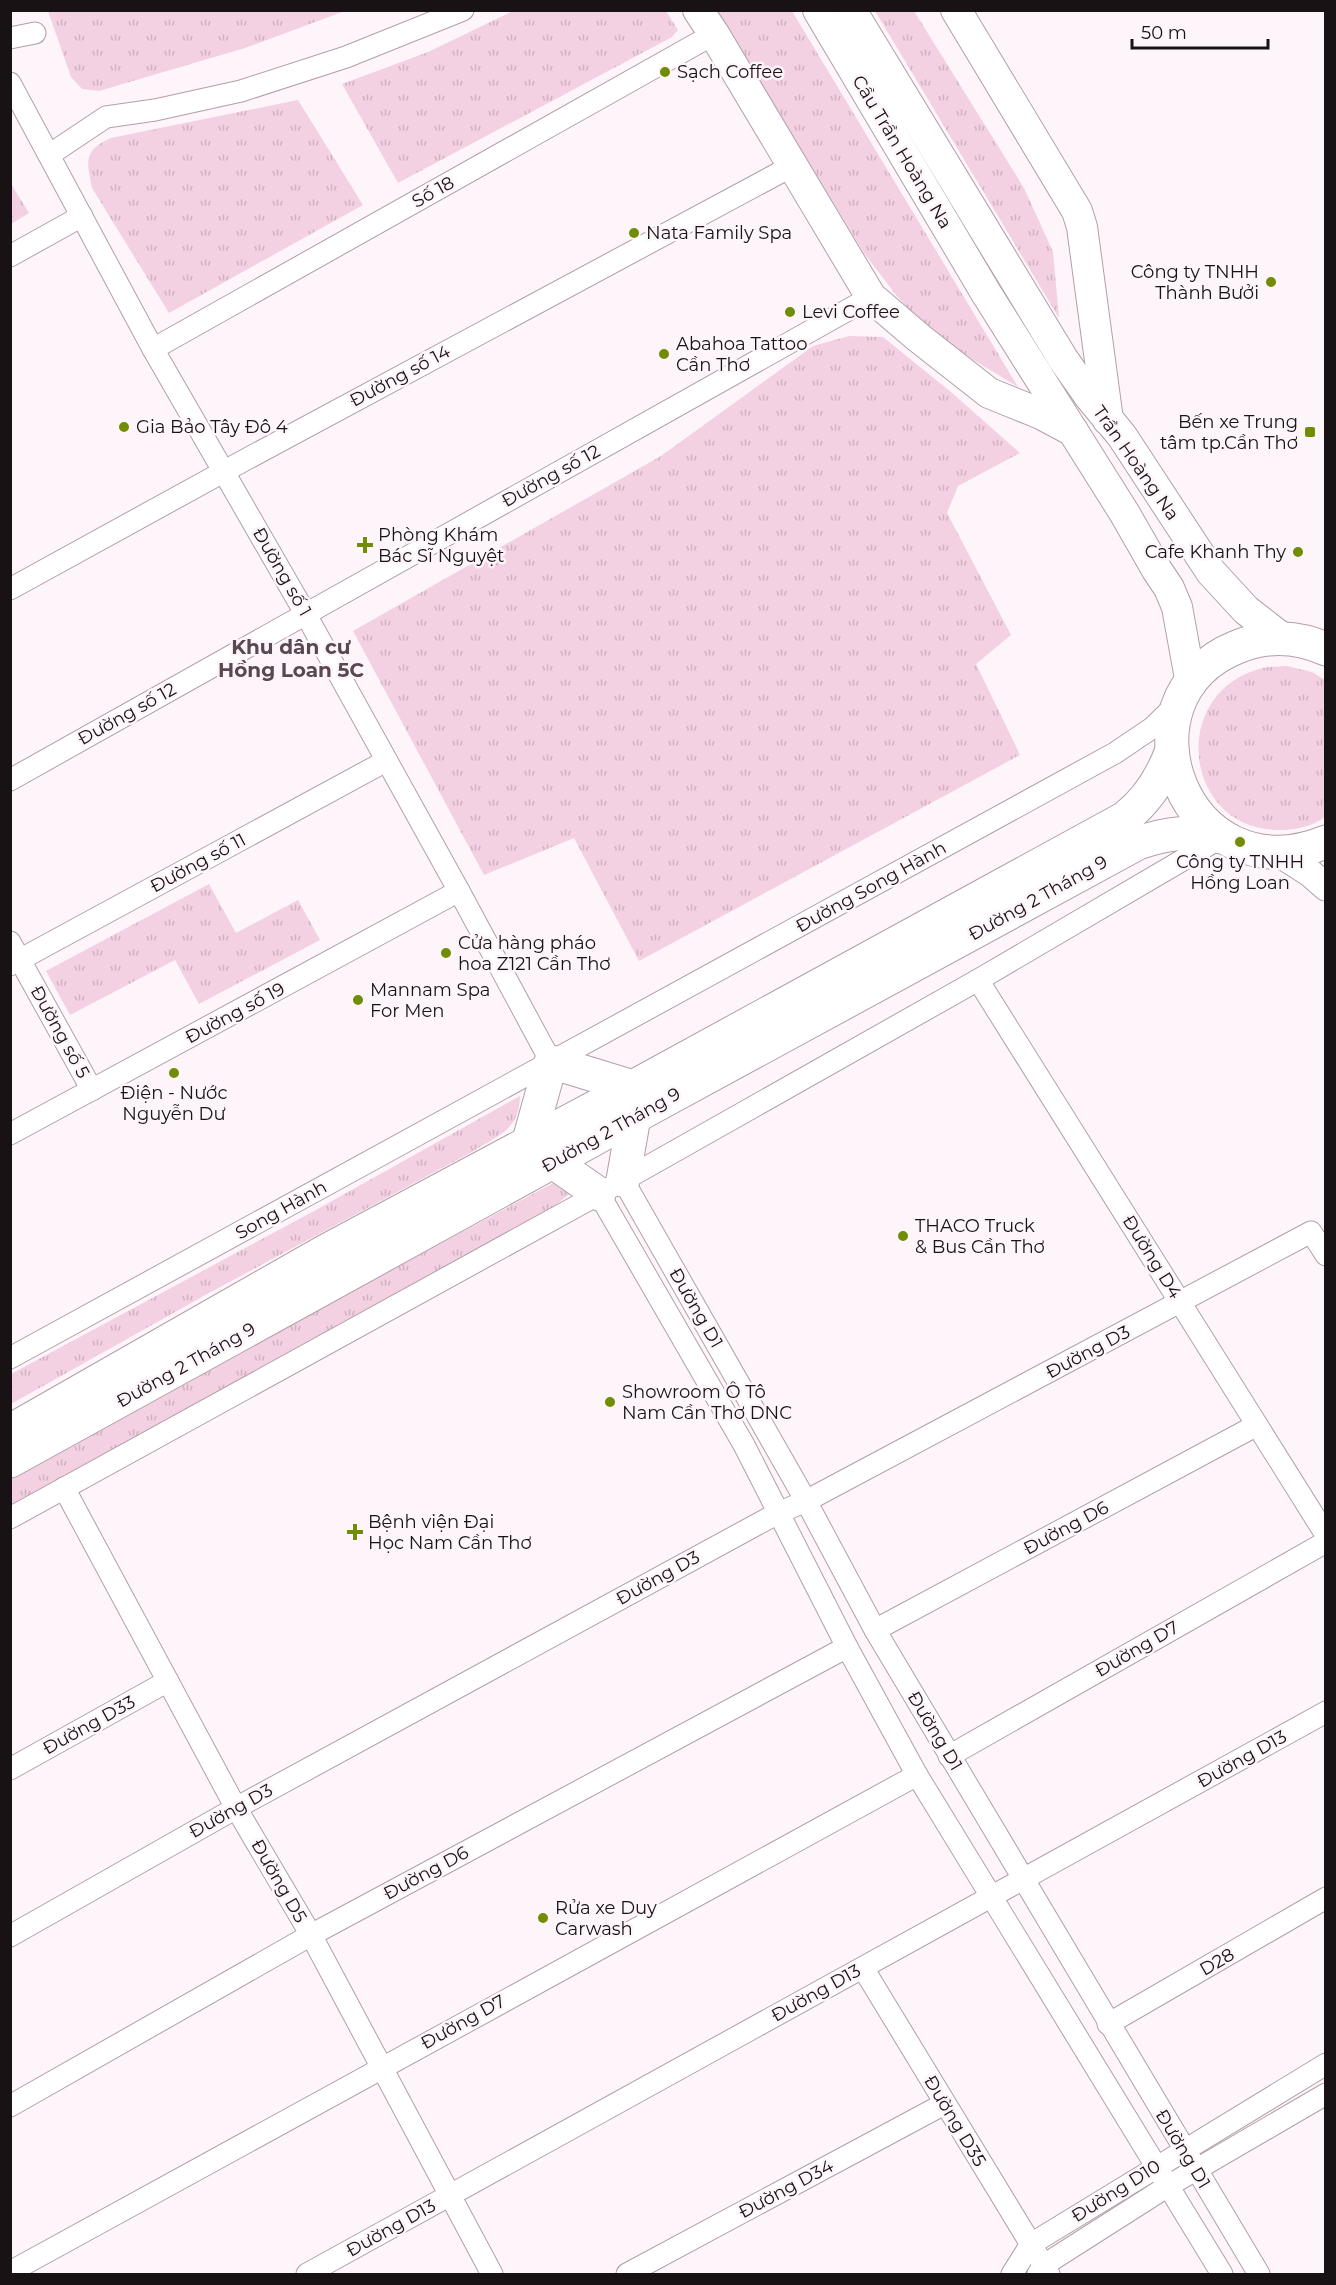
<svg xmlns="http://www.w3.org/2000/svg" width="1336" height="2285" font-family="Montserrat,sans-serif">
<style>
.grass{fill:url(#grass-tufts)}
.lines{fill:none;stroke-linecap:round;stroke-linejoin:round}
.minor-casing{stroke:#b19fa9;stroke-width:23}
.tertiary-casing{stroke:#b19fa9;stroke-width:29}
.secondary-casing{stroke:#b19fa9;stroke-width:32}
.trunk-casing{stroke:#b19fa9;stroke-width:35}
.minor{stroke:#fff;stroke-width:21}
.tertiary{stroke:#fff;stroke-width:27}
.secondary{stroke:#fff;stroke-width:30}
.trunk{stroke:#fff;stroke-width:33}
.poi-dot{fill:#718c05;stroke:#fdf5f9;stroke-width:2}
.labels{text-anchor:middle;stroke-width:5;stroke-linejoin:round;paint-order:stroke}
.poi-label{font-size:18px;fill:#181215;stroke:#fdf5f9;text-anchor:start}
.street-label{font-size:18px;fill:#181215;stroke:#fdf5f9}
.neighbourhood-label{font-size:20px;font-weight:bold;fill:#584850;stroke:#fdf5f9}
</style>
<defs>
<pattern id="grass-tufts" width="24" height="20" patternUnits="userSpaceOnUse" patternTransform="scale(1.5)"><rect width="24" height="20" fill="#f3d0e2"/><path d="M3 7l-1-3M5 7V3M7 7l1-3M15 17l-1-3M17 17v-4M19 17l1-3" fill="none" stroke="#d0b2c1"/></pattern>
</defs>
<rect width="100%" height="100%" fill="#fdf5f9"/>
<g class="grass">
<path d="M48,11V10L345,11L245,48L99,91L82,89L71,77Z"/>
<path d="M513,11H666L678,30L672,37L398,183L342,84L428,52Z"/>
<path d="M717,11H792L1018,387L933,335L896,295L864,253Z"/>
<path d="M875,11H914L1024,188L1053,252L1059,318Z"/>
<path d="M298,100L363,205L169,313L92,188C86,160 84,150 111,138Z"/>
<path d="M11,184L29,213L11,224H10Z"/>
<path d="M849,336L883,337L951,392L1020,453L958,486L947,513L1011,635L976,664L1020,755L639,961L574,838L484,875L353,631L661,456L813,346Z"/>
<path d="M1287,666L1312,672L1325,680V817C1312,827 1294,830 1278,830C1184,829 1168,695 1259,669C1268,666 1278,667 1287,666Z"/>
<path d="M209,884L236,933L298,900L320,940L199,1004L175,960L70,1015L46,971Z"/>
<path d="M520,1096C519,1131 498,1135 472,1152L209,1293L11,1404V1374L314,1211Z"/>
<path d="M559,1180L570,1193L555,1206L11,1505V1474Z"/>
</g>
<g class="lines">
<defs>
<g id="minor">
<path d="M10,38L35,33"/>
<path d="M10,83L153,349L305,613L459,891L551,1062"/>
<path d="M49,155L106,117L155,110L241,91L346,57L463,10"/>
<path d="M10,256L82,216"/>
<path d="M153,349L714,34"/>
<path d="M10,589L243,461L792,166"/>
<path d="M10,780L871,297"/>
<path d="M10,942L92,1090"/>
<path d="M10,965L386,761"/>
<path d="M978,980L1326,1535"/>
<path d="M10,1134L459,891"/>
<path d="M623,1180L806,1501L875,1630L1259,2274"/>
<path d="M599,1194L744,1445L847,1647L917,1775L1222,2274"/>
<path d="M10,1358L1115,753L1152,728L1180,701"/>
<path d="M64,1488L236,1808L311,1935L492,2274"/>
<path d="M10,1518L599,1194L978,980L1222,837"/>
<path d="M875,1630L1257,1425"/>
<path d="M949,1756L1326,1542"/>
<path d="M10,1769L168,1681"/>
<path d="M10,1936L236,1808L778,1513L806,1501L1311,1232L1326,1255"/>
<path d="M863,1968L1049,2274"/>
<path d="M1108,2024L1326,1898"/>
<path d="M10,2106L311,1935L847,1647"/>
<path d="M10,2272L917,1775"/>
<path d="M307,2274L1326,1712"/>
<path d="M627,2274L944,2104"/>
<path d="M1012,2274L1031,2244L1326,2064"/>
<path d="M1038,2274L1044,2265L1168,2186L1326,2094"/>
</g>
<path id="tertiary" d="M1277,852L1310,873L1326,887"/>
<g id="secondary">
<path d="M698,10L714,34L871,297L919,338L989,393L1041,414L1073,431"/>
<path d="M818,10L986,293L1125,514L1157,570L1169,588L1177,607L1191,684"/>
<path d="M851,10L1063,359L1089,396L1122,436L1211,572L1246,610L1282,638"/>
<path d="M956,10L1077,211L1082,227L1108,420"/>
</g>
<g id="trunk">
<path d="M1326,649C1297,636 1266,635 1237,647C1110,698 1184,899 1326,842"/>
<path d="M528,1144L551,1062L633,1087"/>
<path d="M553,1162L599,1194"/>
<path d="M623,1180L634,1117"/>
<path d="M10,1431L324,1252L633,1087L1125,818C1148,800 1162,778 1172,750"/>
<path d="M10,1461L634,1117L1138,843C1167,833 1193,830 1222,837"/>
</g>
</defs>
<use href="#minor" class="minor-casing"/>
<use href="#tertiary" class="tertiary-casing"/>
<use href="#secondary" class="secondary-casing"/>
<use href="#trunk" class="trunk-casing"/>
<use href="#minor" class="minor"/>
<use href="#tertiary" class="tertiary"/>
<use href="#secondary" class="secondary"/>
<use href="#trunk" class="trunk"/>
</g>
<g class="poi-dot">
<circle cx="665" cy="72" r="6"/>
<circle cx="634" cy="233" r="6"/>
<circle cx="1271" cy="282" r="6"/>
<circle cx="790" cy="312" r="6"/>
<circle cx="664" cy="354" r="6"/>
<circle cx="124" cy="427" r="6"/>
<rect x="1304" y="426" width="12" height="12" rx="3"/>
<path d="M362 536h6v6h6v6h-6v6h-6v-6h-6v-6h6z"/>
<circle cx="1298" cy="552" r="6"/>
<circle cx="1240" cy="842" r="6"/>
<circle cx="446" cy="953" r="6"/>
<circle cx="358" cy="1000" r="6"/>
<circle cx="174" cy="1073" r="6"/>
<circle cx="903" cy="1236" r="6"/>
<circle cx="610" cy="1402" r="6"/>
<path d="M352 1523h6v6h6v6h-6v6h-6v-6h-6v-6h6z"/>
<circle cx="543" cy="1918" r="6"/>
</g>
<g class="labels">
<g class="poi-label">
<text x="677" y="78">Sạch Coffee</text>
<text x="646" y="239">Nata Family Spa</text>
<text x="1259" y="278" text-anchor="end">Công ty TNHH<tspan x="1259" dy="21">Thành Bưởi</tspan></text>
<text x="802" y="318">Levi Coffee</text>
<text x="676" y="350">Abahoa Tattoo<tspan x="676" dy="21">Cần Thơ</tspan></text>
<text x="1298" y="428" text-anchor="end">Bến xe Trung<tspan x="1298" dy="21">tâm tp.Cần Thơ</tspan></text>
<text x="136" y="433">Gia Bảo Tây Đô 4</text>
<text x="378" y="541">Phòng Khám<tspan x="378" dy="21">Bác Sĩ Nguyệt</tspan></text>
<text x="1286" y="558" text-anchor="end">Cafe Khanh Thy</text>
<text x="1240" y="868" text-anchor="middle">Công ty TNHH<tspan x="1240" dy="21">Hồng Loan</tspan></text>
<text x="458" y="949">Cửa hàng pháo<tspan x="458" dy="21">hoa Z121 Cần Thơ</tspan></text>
<text x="370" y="996">Mannam Spa<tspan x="370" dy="21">For Men</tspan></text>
<text x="174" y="1099" text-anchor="middle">Điện - Nước<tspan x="174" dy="21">Nguyễn Dư</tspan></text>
<text x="915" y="1232">THACO Truck<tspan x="915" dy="21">&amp; Bus Cần Thơ</tspan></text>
<text x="622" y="1398">Showroom Ô Tô<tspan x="622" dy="21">Nam Cần Thơ DNC</tspan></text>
<text x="368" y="1528">Bệnh viện Đại<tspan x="368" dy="21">Học Nam Cần Thơ</tspan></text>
<text x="555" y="1914">Rửa xe Duy<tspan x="555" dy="21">Carwash</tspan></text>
</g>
<g class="street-label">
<text transform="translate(902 152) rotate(59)" y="6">Cầu Trần Hoàng Na</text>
<text transform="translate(433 192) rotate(-29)" y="6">Số 18</text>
<text transform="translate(400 376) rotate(-28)" y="6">Đường số 14</text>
<text transform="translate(1136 463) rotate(55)" y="6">Trần Hoàng Na</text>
<text transform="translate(551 476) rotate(-29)" y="6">Đường số 12</text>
<text transform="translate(282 572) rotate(60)" y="6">Đường số 1</text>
<text transform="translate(127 714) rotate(-29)" y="6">Đường số 12</text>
<text transform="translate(198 863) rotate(-28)" y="6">Đường số 11</text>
<text transform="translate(871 887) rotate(-29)" y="6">Đường Song Hành</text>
<text transform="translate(1038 898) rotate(-29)" y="6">Đường 2 Tháng 9</text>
<text transform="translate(235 1013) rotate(-28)" y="6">Đường số 19</text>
<text transform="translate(60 1032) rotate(61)" y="6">Đường số 5</text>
<text transform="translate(611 1130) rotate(-29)" y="6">Đường 2 Tháng 9</text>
<text transform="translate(281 1210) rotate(-29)" y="6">Song Hành</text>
<text transform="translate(1152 1257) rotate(58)" y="6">Đường D4</text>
<text transform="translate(696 1308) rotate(60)" y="6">Đường D1</text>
<text transform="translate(1088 1352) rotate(-28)" y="6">Đường D3</text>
<text transform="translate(186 1365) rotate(-29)" y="6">Đường 2 Tháng 9</text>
<text transform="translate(1066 1528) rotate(-28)" y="6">Đường D6</text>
<text transform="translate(658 1578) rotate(-29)" y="6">Đường D3</text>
<text transform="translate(1137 1649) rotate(-30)" y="6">Đường D7</text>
<text transform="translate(89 1725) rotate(-29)" y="6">Đường D33</text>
<text transform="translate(935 1731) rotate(59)" y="6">Đường D1</text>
<text transform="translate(1242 1759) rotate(-29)" y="6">Đường D13</text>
<text transform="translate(231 1811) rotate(-29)" y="6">Đường D3</text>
<text transform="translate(426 1873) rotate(-28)" y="6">Đường D6</text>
<text transform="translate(279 1881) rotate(60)" y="6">Đường D5</text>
<text transform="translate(1217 1962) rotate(-30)" y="6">D28</text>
<text transform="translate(816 1993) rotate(-29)" y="6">Đường D13</text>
<text transform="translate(463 2022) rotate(-29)" y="6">Đường D7</text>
<text transform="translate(955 2121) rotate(59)" y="6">Đường D35</text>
<text transform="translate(1183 2149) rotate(59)" y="6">Đường D1</text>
<text transform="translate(786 2189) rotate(-28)" y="6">Đường D34</text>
<text transform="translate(1116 2191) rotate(-32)" y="6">Đường D10</text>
<text transform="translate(391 2228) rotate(-29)" y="6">Đường D13</text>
</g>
<g class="neighbourhood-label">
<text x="291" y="654">Khu dân cư<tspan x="291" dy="23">Hồng Loan 5C</tspan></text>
</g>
</g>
<rect width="1336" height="2285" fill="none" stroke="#181215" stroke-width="24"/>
<path d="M1132 39v9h136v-9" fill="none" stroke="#181215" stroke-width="3"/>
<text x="1141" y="39" font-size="18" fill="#181215" stroke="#fdf5f9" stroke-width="4.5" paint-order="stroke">50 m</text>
</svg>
